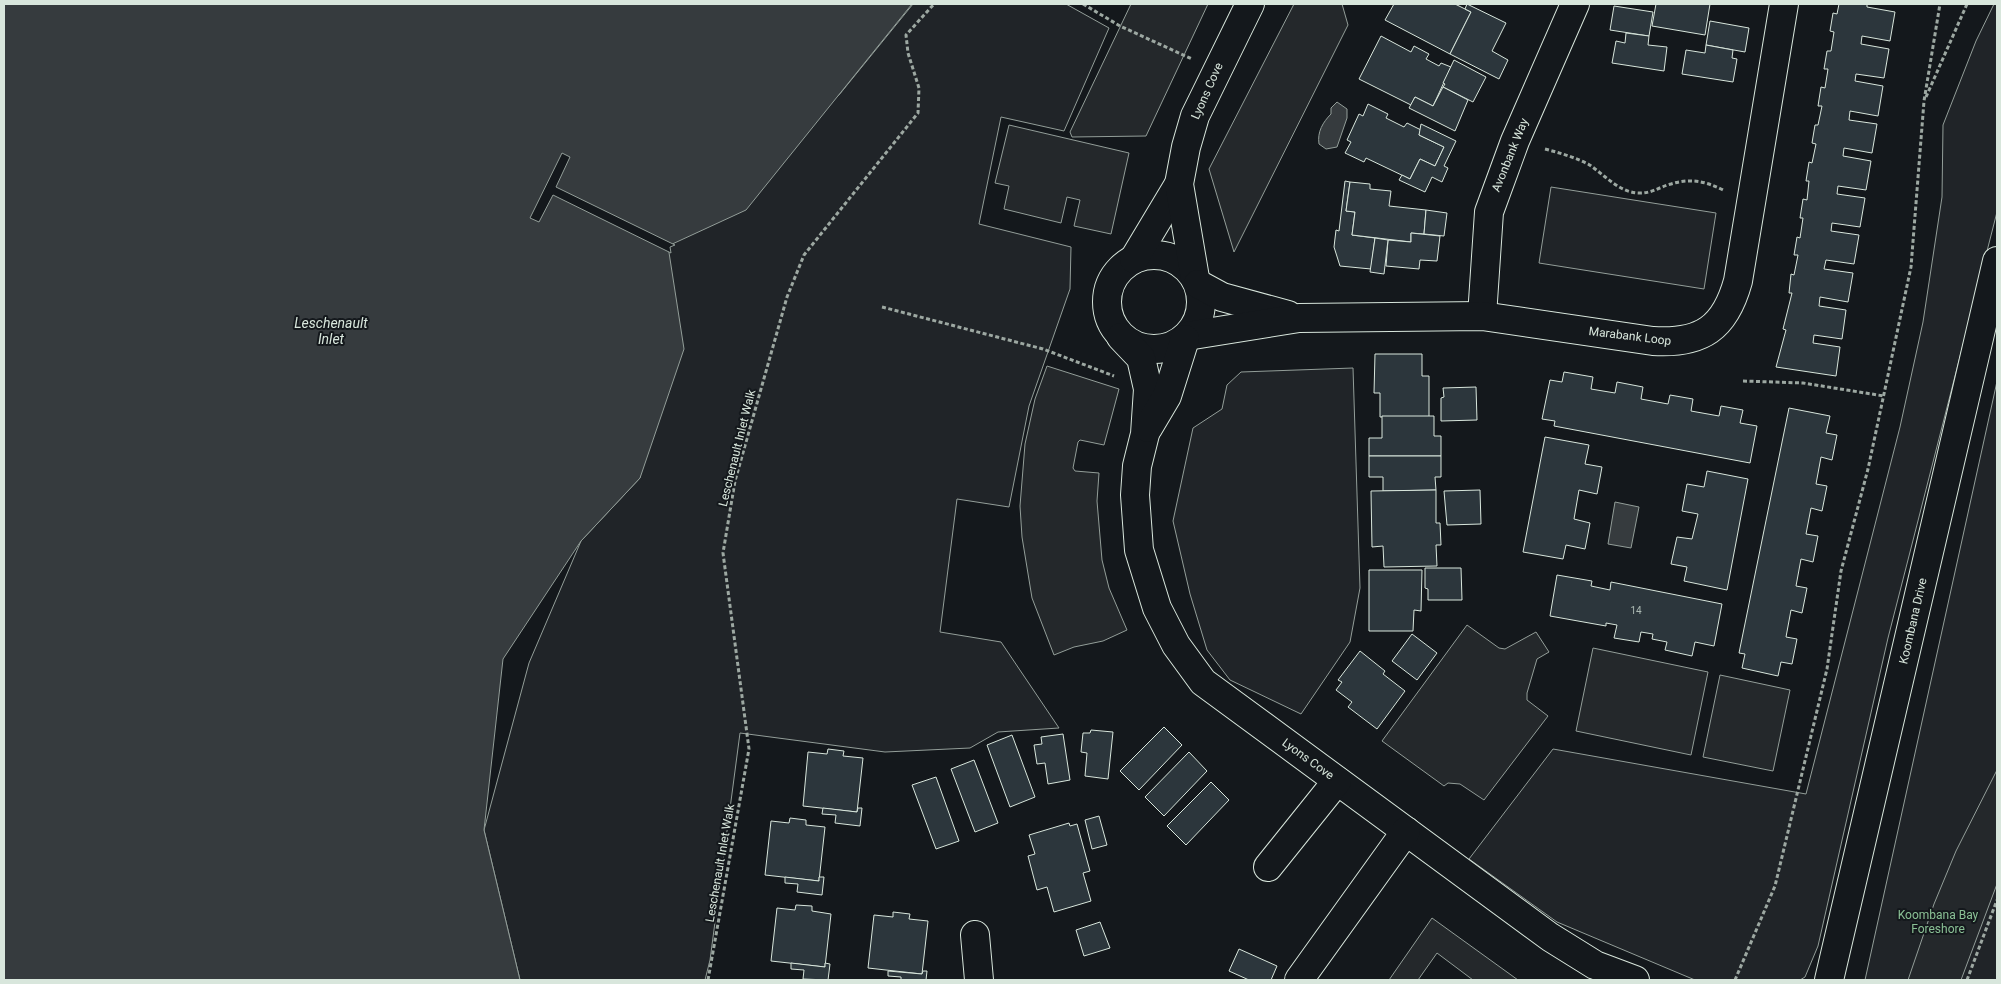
<svg xmlns="http://www.w3.org/2000/svg" width="2001" height="984" font-family="Roboto,sans-serif">
<style>
.green{fill:#202428;stroke:#939e99}
.parking{fill:#24282b;stroke:#939e99}
.water{fill:#363b3e;stroke:#939e99}
.pier{fill:#14181c;stroke:#939e99}
.building{fill:#2c363c;stroke:#d8e6dc}
.lines{fill:none;stroke-linecap:round;stroke-linejoin:round}
.minor-casing{stroke:#d8e6dc;stroke-width:30}
.major-casing{stroke:#d8e6dc;stroke-width:30}
.path{stroke:#9da8a2;stroke-width:3;stroke-dasharray:4 2.5;stroke-linecap:butt}
.minor{stroke:#14181c;stroke-width:28}
.major{stroke:#14181c;stroke-width:28}
.labels{text-anchor:middle;stroke-width:4;stroke-linejoin:round;paint-order:stroke}
.number-label{font-size:10px;fill:#adbab4}
.street-label{font-size:12px;fill:#d8e6dc;stroke:#14181c}
.park-label{font-size:12px;fill:#8ac095;stroke:#14181c}
.water-label{font-size:14px;font-style:italic;fill:#d8e6dc;stroke:#14181c}
</style>
<rect width="100%" height="100%" fill="#14181c"/>
<g class="green">
<path d="M913,4H1066L1109,28L1064,131L1001,117L979,224L1071,247L1070,289L1029,406L1009,507L957,499L940,632L1001,642L1059,728L998,732L970,748L885,752L740,733L710,960L705,980H520L484,830L529,663L581,541L640,478L667,246L839,95Z"/>
<path d="M1994,4H1997V212L1888,638L1818,946L1805,977L1800,980H1695L1557,922L1469,859L1553,749L1806,794L1900,427L1923,322L1942,197L1943,125L1976,41Z"/>
<path d="M1551,187L1716,213L1704,289L1539,263Z"/>
<path d="M1353,368L1360,588L1350,642L1301,714L1230,680L1207,650L1190,594L1173,521L1193,428L1222,409L1227,385L1241,372Z"/>
<path d="M1997,381V980H1865L1996,386Z"/>
</g>
<g class="parking">
<path d="M1131,4H1208L1146,136L1072,137L1070,132Z"/>
<path d="M1294,4H1342L1348,25L1234,252L1209,169Z"/>
<path d="M1009,125L1129,153L1111,234L1074,226L1080,200L1067,197L1061,223L1004,209L1009,186L995,183Z"/>
<path d="M1047,366L1119,389L1104,445L1080,440L1078,442L1073,468L1075,471L1099,473L1097,501L1102,560L1109,588L1127,630L1103,641L1074,647L1054,655L1032,598L1022,537L1020,506L1025,444L1035,399Z"/>
<path d="M1467,625L1499,648L1505,649L1536,632L1549,652L1537,659L1527,693V700L1548,716L1484,800L1460,784L1448,783L1444,786L1382,741Z"/>
<path d="M1593,648L1708,672L1691,755L1576,731Z"/>
<path d="M1720,675L1790,690L1773,771L1703,757Z"/>
<path d="M1997,770V884L1961,980H1908L1934,904L1956,851Z"/>
<path d="M1432,918L1518,980H1473L1437,953L1418,980H1389Z"/>
</g>
<g class="water">
<path d="M4,4H912L746,210L668,246L684,349L640,478L581,541L503,659L484,830L520,980H4Z"/>
<path d="M1337,102L1347,109V118L1337,147L1326,149L1319,144C1317,132 1323,122 1331,114V108Z"/>
<path d="M1615,502L1639,507L1631,548L1608,544Z"/>
</g>
<path class="pier" d="M562,153L570,157L556,187L675,245L670,247L671,253L553,195L539,222L530,218Z"/>
<g class="building">
<path d="M1394,4H1455L1471,12L1450,54L1385,20Z"/>
<path d="M1467,4L1506,23L1492,51L1508,60L1499,79L1450,54L1471,12L1465,9Z"/>
<path d="M1656,4H1710L1705,35L1652,26Z"/>
<path d="M1839,4H1867V7L1895,12L1890,41L1862,36L1861,44L1889,49L1884,78L1856,74L1855,81L1883,86L1878,116L1850,111L1849,120L1877,124L1872,153L1844,148L1843,156L1871,161L1866,190L1838,186L1837,194L1865,198L1860,227L1832,223L1831,231L1859,235L1854,264L1826,260L1824,269L1853,273L1848,302L1820,297L1819,306L1846,310L1842,339L1814,335L1813,343L1840,347L1836,376L1776,367L1786,330L1783,329L1792,293H1789L1791,274L1794,275L1798,255H1794L1797,237L1800,238L1803,218H1800L1803,199L1807,200L1809,181H1806L1809,162L1812,163L1816,144L1812,143L1815,125H1818L1822,106H1818L1821,87L1825,88L1828,69H1824L1827,51H1831L1834,32L1830,31L1833,13L1837,14Z"/>
<path d="M1614,6L1653,12L1649,36L1610,30Z"/>
<path d="M1710,21L1749,28L1745,52L1706,45Z"/>
<path d="M1626,33L1649,36L1648,45L1667,47L1664,71L1612,63L1616,41L1625,43Z"/>
<path d="M1381,36L1411,52L1414,46L1429,54L1426,59L1439,66L1441,63L1451,67L1433,106L1415,97L1411,105L1359,79Z"/>
<path d="M1706,45L1733,50L1732,58L1737,59L1733,82L1682,74L1686,50L1705,53Z"/>
<path d="M1454,60L1486,77L1473,102L1443,87L1445,84L1443,83Z"/>
<path d="M1443,87L1468,100L1455,131L1409,108L1415,97L1433,106Z"/>
<path d="M1368,104L1388,114L1386,118L1404,127L1407,123L1421,130L1419,135L1444,147L1435,166L1420,159L1410,179L1366,158L1364,162L1345,153L1351,142L1347,140L1359,114L1363,116Z"/>
<path d="M1421,124L1456,141L1444,166L1448,168L1442,182L1432,177L1425,192L1399,180L1402,175L1410,179L1420,159L1435,166L1444,147L1419,135Z"/>
<path d="M1345,181L1350,182L1346,211L1355,212L1352,235L1375,238L1371,269L1340,266L1334,247L1336,230L1339,231Z"/>
<path d="M1350,182L1370,184V189L1391,191L1389,206L1426,210L1424,234L1411,233V242L1352,235L1355,212L1346,211Z"/>
<path d="M1426,210L1447,213L1444,236L1424,234Z"/>
<path d="M1411,233L1440,236L1437,261L1420,260L1419,269L1386,266L1388,240L1411,242Z"/>
<path d="M1375,238L1388,240L1384,274L1370,272Z"/>
<path d="M1375,354H1422V376H1429V417H1380V393H1374Z"/>
<path d="M1564,372L1593,377L1591,389L1615,393L1617,382L1643,387L1641,399L1668,404L1670,395L1693,399L1691,411L1719,416L1721,406L1743,410L1740,423L1757,426L1750,463L1554,426L1555,421L1542,419L1550,380L1562,382Z"/>
<path d="M1476,387L1477,420L1441,421V398L1444,397L1443,388Z"/>
<path d="M1789,408L1830,416L1826,433L1837,435L1832,460L1821,457L1816,484L1827,486L1822,511L1811,508L1806,534L1818,536L1813,562L1801,559L1796,586L1807,588L1802,613L1791,610L1786,637L1797,639L1792,664L1781,662L1778,676L1742,668L1745,654L1739,653Z"/>
<path d="M1382,416H1434V436H1441V456H1369V438H1382Z"/>
<path d="M1545,437L1589,445L1585,464L1602,467L1597,494L1579,490L1574,519L1590,523L1585,549L1566,545L1563,559L1523,552Z"/>
<path d="M1369,456H1441V477H1435L1436,490L1383,491V477H1369Z"/>
<path d="M1707,471L1748,479L1727,590L1684,581L1687,567L1671,564L1677,537L1692,539L1698,514L1682,511L1687,484L1704,487Z"/>
<path d="M1436,490V523H1440L1441,545H1436L1437,566L1384,567L1383,546L1372,547L1371,491Z"/>
<path d="M1480,490L1481,524L1447,525L1444,491Z"/>
<path d="M1425,568H1461L1462,600H1428V589L1425,588Z"/>
<path d="M1369,570H1422L1421,611L1414,610L1413,631H1369Z"/>
<path d="M1557,575L1592,581L1591,586L1610,590L1611,582L1722,604L1714,646L1695,642L1692,656L1665,650L1667,642L1652,639L1653,634L1641,632L1639,642L1614,638L1617,625L1606,623V626L1550,616Z"/>
<path d="M1412,634L1437,653L1417,680L1392,661Z"/>
<path d="M1360,651L1385,671L1383,674L1405,691L1377,729L1348,707L1352,702L1336,690L1342,682L1338,680Z"/>
<path d="M1164,727L1182,745L1139,790L1120,771Z"/>
<path d="M1091,730L1113,732L1108,779L1085,776L1087,753L1081,752L1083,733H1090Z"/>
<path d="M1063,734L1070,780L1048,784L1045,763L1037,764L1034,745L1042,744L1041,737Z"/>
<path d="M1012,735L1035,797L1010,807L987,745Z"/>
<path d="M828,749L844,751L843,756L863,758L857,812L803,806L808,752L827,754Z"/>
<path d="M1189,752L1207,771L1164,816L1145,797Z"/>
<path d="M974,760L998,823L975,832L951,769Z"/>
<path d="M936,777L959,841L936,849L912,785Z"/>
<path d="M1211,782L1229,800L1186,845L1167,826Z"/>
<path d="M823,808L857,812L858,808H862L860,826L835,823L836,815L822,814Z"/>
<path d="M1099,816L1107,845L1092,849L1085,820Z"/>
<path d="M790,818L806,820V825L825,827L819,881L765,875L771,821L789,823Z"/>
<path d="M1069,823L1070,826L1077,824L1090,871L1083,873L1091,901L1054,912L1047,887L1037,890L1028,856L1035,854L1029,835Z"/>
<path d="M785,877L819,881V877H824L822,895L797,892L798,884L785,883Z"/>
<path d="M796,905L812,906V911L831,914L825,967L771,961L777,908L795,910Z"/>
<path d="M893,912L910,914L909,919L928,921L922,974L868,968L874,915L893,917Z"/>
<path d="M1100,922L1110,948L1084,956L1076,930Z"/>
<path d="M1239,949L1277,966L1271,980H1249L1229,971Z"/>
<path d="M791,963L825,967V963L830,964L828,980L803,979L804,970L791,969Z"/>
<path d="M888,971L922,974L923,971H927L926,980H901V977L888,976Z"/>
</g>
<g class="lines">
<defs>
<g id="minor">
<circle cx="1154" cy="302" r="47"/>
<path d="M1134,259L1179,184"/>
<path d="M1195,278L1179,184L1186,147L1195,116L1250,4"/>
<path d="M1198,284L1222,297L1288,315"/>
<path d="M1482,316L1489,212L1515,141L1575,4"/>
<path d="M1187,336L1299,318L1482,316L1653,341C1702,344 1725,328 1738,281L1784,4"/>
<path d="M1121,337L1141,358L1148,389L1145,434L1137,466L1135,495L1139,550L1157,608L1176,645L1203,682L1550,937L1595,965L1635,980"/>
<path d="M1148,428L1167,396L1185,339"/>
<path d="M1268,867L1337,781"/>
<path d="M975,935L979,980"/>
<path d="M1299,980L1406,831"/>
</g>
<path id="major" d="M1829,980L1997,261"/>
</defs>
<use href="#minor" class="minor-casing"/>
<use href="#major" class="major-casing"/>
<g class="path">
<path d="M1083,4L1120,26L1192,59"/>
<path d="M1926,97L1967,4"/>
<path d="M1545,149C1560,153 1574,157 1588,164C1604,174 1618,192 1638,193C1651,194 1659,187 1671,184C1690,178 1705,181 1723,190"/>
<path d="M882,307L1043,349L1114,376"/>
<path d="M1743,381L1803,383L1884,396"/>
<path d="M708,980L749,749L723,553L735,481L787,297L804,255L918,113L919,88L908,53L906,35L934,4"/>
<path d="M1735,980L1775,886L1827,669L1841,571L1868,469L1911,267L1924,101L1940,4"/>
<path d="M1967,980L1997,900"/>
</g>
<use href="#minor" class="minor"/>
<use href="#major" class="major"/>
</g>
<g class="labels">
<g class="number-label">
<text x="1636" y="614">14</text>
</g>
<g class="street-label">
<text transform="translate(1207 91) rotate(-66)" y="4">Lyons Cove</text>
<text transform="translate(1510 155) rotate(-68)" y="4">Avonbank Way</text>
<text transform="translate(1630 336) rotate(7)" y="4">Marabank Loop</text>
<text transform="translate(737 448) rotate(-76)" y="4">Leschenault Inlet Walk</text>
<text transform="translate(1913 621) rotate(-77)" y="4">Koombana Drive</text>
<text transform="translate(1308 759) rotate(36)" y="4">Lyons Cove</text>
<text transform="translate(720 863) rotate(-80)" y="4">Leschenault Inlet Walk</text>
</g>
<g class="park-label">
<text x="1938" y="919">Koombana Bay<tspan x="1938" dy="14">Foreshore</tspan></text>
</g>
<g class="water-label">
<text x="331" y="328">Leschenault<tspan x="331" dy="16">Inlet</tspan></text>
</g>
</g>
<rect width="2001" height="984" fill="none" stroke="#d8e6dc" stroke-width="10"/>
</svg>
